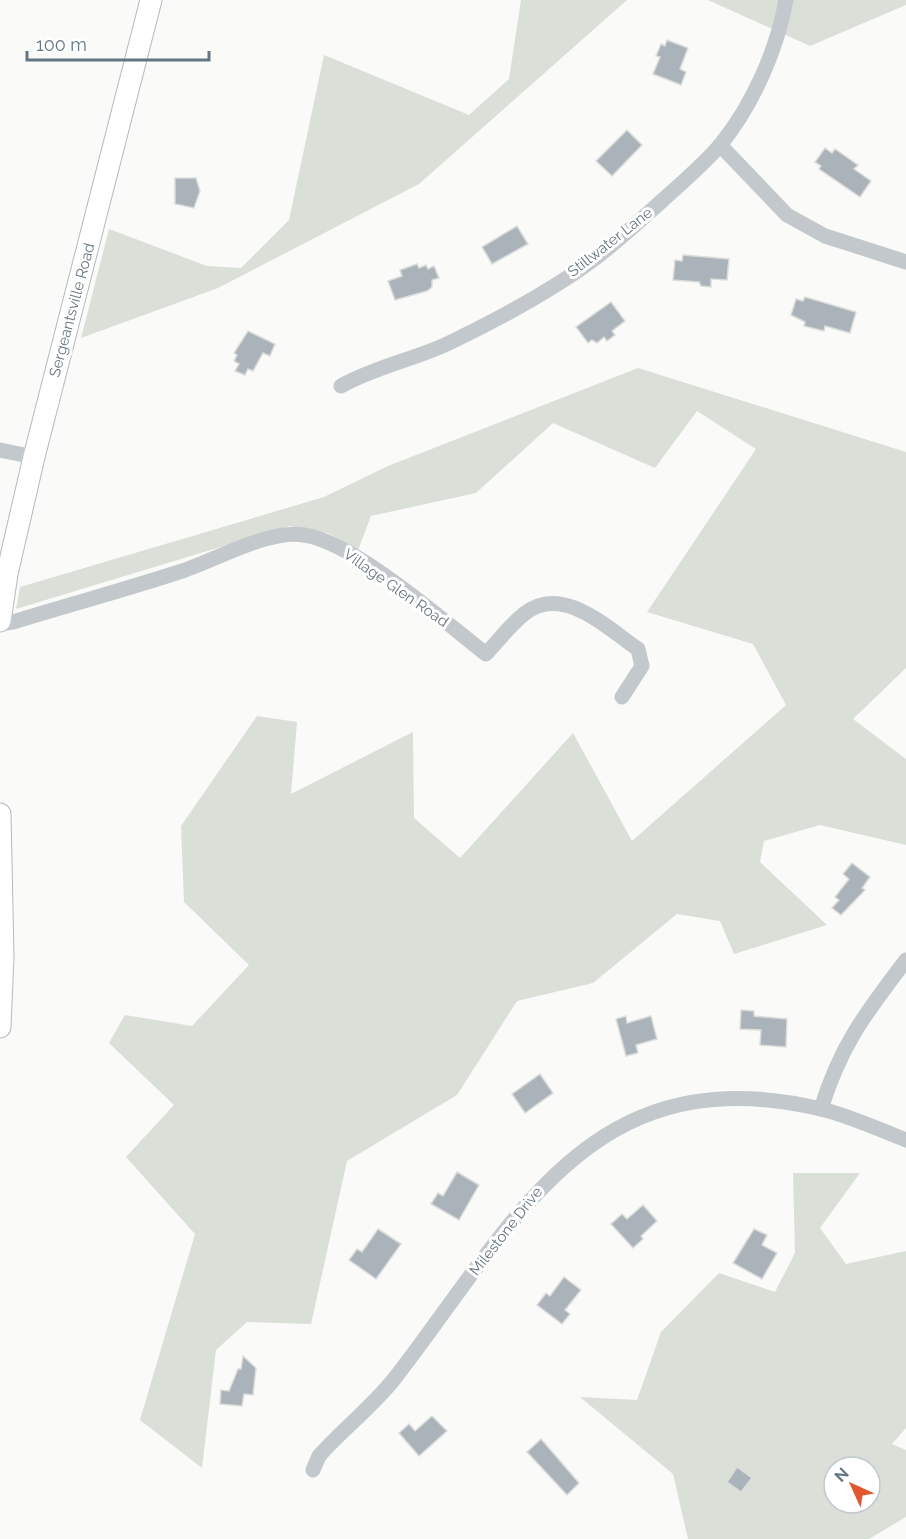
<svg xmlns="http://www.w3.org/2000/svg" width="906" height="1539" font-family="Raleway,sans-serif">
<style>
.green{fill:#dadfd7;fill-rule:evenodd}
.building{fill:#aab3b9;stroke:#dcdcda;stroke-width:1.5}
.lines{fill:none;stroke-linecap:round;stroke-linejoin:round}
.secondary-casing{stroke:#b3babf;stroke-width:23}
.minor{stroke:#c3c8cc;stroke-width:15}
.secondary{stroke:#fff;stroke-width:21}
.labels{text-anchor:middle;stroke-width:6;stroke-linejoin:round;paint-order:stroke}
.street-label{font-size:15px;fill:#657683;stroke:#fff}
</style>
<rect width="100%" height="100%" fill="#fafaf8"/>
<g class="green">
<path d="M521,0H627L419,184L218,288L81,338L109,229L207,266L241,268L289,220L324,55L469,115L509,79Z"/>
<path d="M708,0H906V5L810,46Z"/>
<path d="M638,368L906,452V668L853,719L906,759V845L820,825L764,841L760,862L827,925L734,954L720,921L677,914L593,983L517,1001L457,1095L347,1161L311,1324L247,1322L216,1350L202,1468L140,1420L195,1234L126,1157L174,1105L109,1043L125,1015L192,1026L249,965L184,902L181,826L257,716L297,722L291,794L413,732L414,818L460,858L573,733L632,841L786,705L753,644L647,612L756,449L697,411L655,468L553,423L476,493L371,516L358,550L328,533L290,526L16,609L20,587L324,497L388,466Z"/>
<path d="M793,1173H860L820,1228L846,1264L906,1251V1428L892,1444L906,1450V1517L869,1539H688L673,1474L580,1397L637,1400L661,1332L719,1273L775,1292L795,1253ZM834,1467H870V1503H834Z"/>
</g>
<g class="building">
<path d="M667,40L688,48L680,69L686,72L681,85L653,74L660,57L656,56L661,44L665,46Z"/>
<path d="M627,130L642,145L612,176L596,161Z"/>
<path d="M825,148L832,153L835,149L858,165L854,169L871,181L860,197L819,169L821,166L815,162Z"/>
<path d="M175,178H196L200,191L194,208L175,204Z"/>
<path d="M517,226L528,244L492,264L482,247Z"/>
<path d="M683,255L729,259L727,280L711,279V287L701,286L699,282L673,280L675,260L682,261Z"/>
<path d="M417,264L419,268L426,265L428,269L434,266L439,278L432,280V287L427,291L395,300L388,281L402,276L400,270Z"/>
<path d="M805,297L856,312L850,333L825,326L824,331L804,326L805,322L791,315L796,299L803,301Z"/>
<path d="M611,302L625,321L612,331L615,335L607,341L604,337L597,343L592,340L588,343L576,327Z"/>
<path d="M248,331L275,344L270,356L263,353L253,371L248,369L245,375L235,371L239,364L234,361L237,355L234,353Z"/>
<path d="M852,863L870,877L862,888L865,890L841,915L832,908L839,900L835,897L849,879L843,874Z"/>
<path d="M741,1010L754,1011V1016L787,1019L786,1047L760,1045L761,1030L740,1029Z"/>
<path d="M626,1016L627,1023L651,1016L657,1039L636,1045L638,1053L626,1056L616,1019Z"/>
<path d="M540,1074L553,1093L525,1113L512,1094Z"/>
<path d="M457,1172L479,1185L459,1220L431,1204L438,1193L443,1196Z"/>
<path d="M643,1205L657,1221L641,1236L643,1239L633,1248L611,1224L622,1214L627,1219Z"/>
<path d="M378,1229L401,1244L376,1279L349,1260L357,1249L362,1252Z"/>
<path d="M754,1229L767,1235L762,1245L777,1253L762,1279L733,1263Z"/>
<path d="M564,1277L581,1290L565,1310L570,1314L562,1324L537,1305L546,1293L550,1296Z"/>
<path d="M243,1356L256,1368L253,1395L244,1394L242,1406L220,1404L221,1390L229,1391L238,1369H241Z"/>
<path d="M432,1416L447,1431L419,1456L399,1433L409,1424L415,1431Z"/>
<path d="M541,1439L579,1483L567,1495L527,1452Z"/>
<path d="M737,1467L752,1478L741,1492L727,1482Z"/>
</g>
<g class="lines">
<defs>
<g id="secondary">
<path d="M0,621L7,574L34,457L151,0"/>
<path d="M0,814L3,957L0,1027"/>
</g>
</defs>
<use href="#secondary" class="secondary-casing"/>
<g class="minor">
<path d="M720,145L787,215L825,236L906,262"/>
<path d="M341,386C375,367 412,360 447,344C497,320 548,293 593,260C618,241 642,219 665,198C684,181 705,163 721,144C753,104 777,50 786,0"/>
<path d="M0,450L34,457"/>
<path d="M0,624L13,622C68,605 124,590 179,572C214,561 268,529 304,535C354,542 445,622 486,654C498,641 510,625 524,614C562,583 607,628 638,649L642,666L622,697"/>
<path d="M821,1109C841,1044 866,1013 906,960"/>
<path d="M313,1470L319,1456C343,1429 372,1407 395,1378C514,1225 589,1054 821,1109C850,1116 878,1129 906,1140"/>
</g>
<use href="#secondary" class="secondary"/>
</g>
<g class="labels">
<g class="street-label">
<text transform="translate(610 242) rotate(-38)" y="5">Stillwater Lane</text>
<text transform="translate(72 310) rotate(-75)" y="5">Sergeantsville Road</text>
<text transform="translate(396 588) rotate(35)" y="5">Village Glen Road</text>
<text transform="translate(506 1231) rotate(-52)" y="5">Milestone Drive</text>
</g>
</g>
<g transform="translate(852 1485) rotate(315)"><circle r="28" fill="#ffffff" stroke="#c1c8cd" stroke-width="1.5"/>
<path d="M0-4.5L10 22L0 15L-10 22Z" fill="#e4572e"/>
<text y="-9" font-size="16" font-weight="bold" text-anchor="middle" fill="#657683">N</text>
</g>
<path d="M27 51v9h182v-9" fill="none" stroke="#657683" stroke-width="3"/>
<text x="36" y="51" font-size="18" fill="#657683" stroke="#ffffff" stroke-width="4.5" paint-order="stroke">100 m</text>
</svg>
